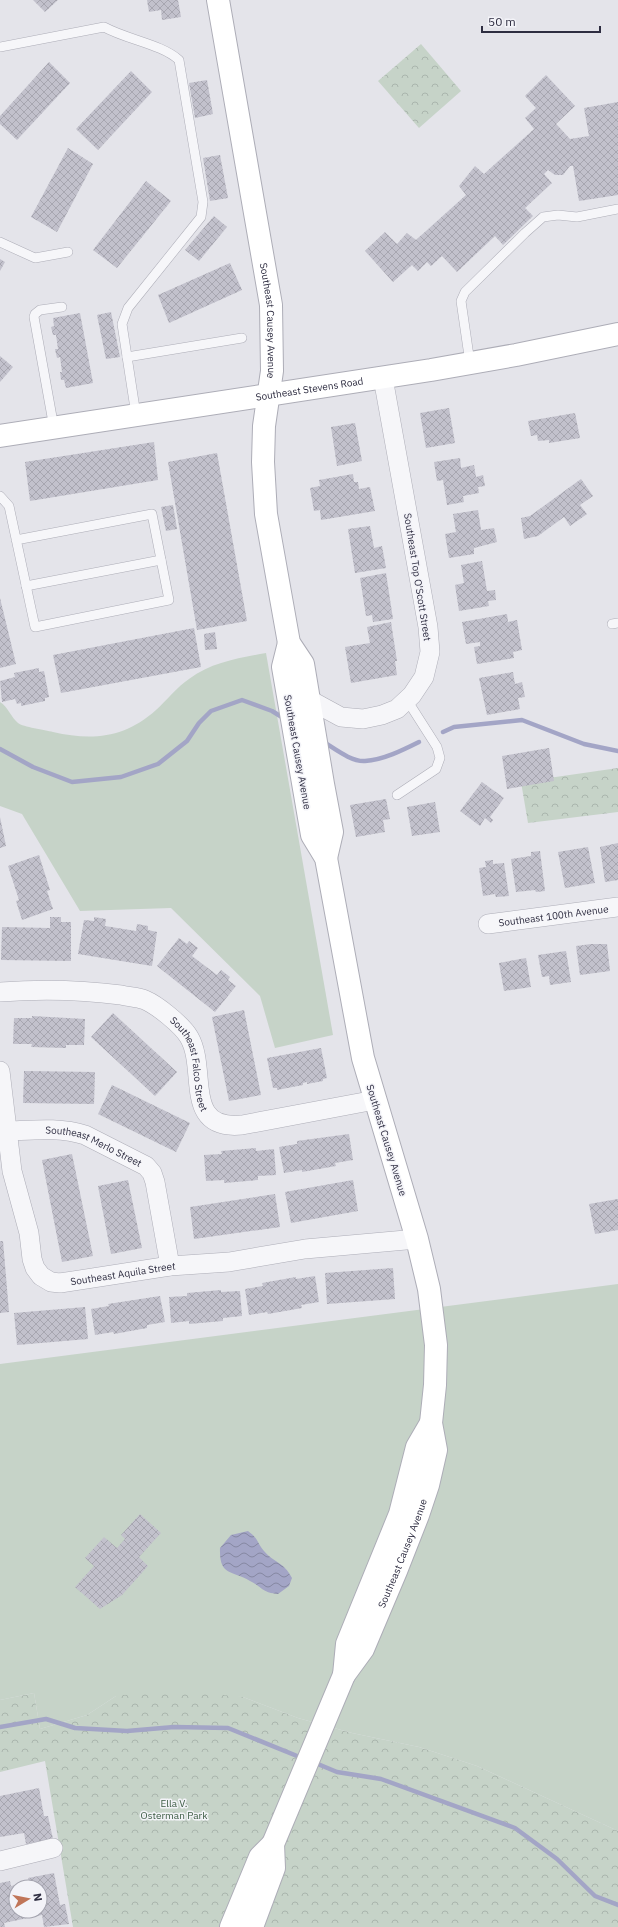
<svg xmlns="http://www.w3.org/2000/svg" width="618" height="1927" font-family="'IBM Plex Sans',sans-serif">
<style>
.grass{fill:#c6d3c8}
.forest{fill:url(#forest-crowns)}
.water{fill:url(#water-waves)}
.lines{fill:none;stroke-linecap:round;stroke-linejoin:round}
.stream{stroke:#a3a5c6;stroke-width:4.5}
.building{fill:url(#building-cross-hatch);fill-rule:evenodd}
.lane-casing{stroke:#adadb7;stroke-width:10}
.street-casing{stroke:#adadb7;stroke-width:20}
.secondary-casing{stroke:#adadb7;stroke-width:24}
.lane{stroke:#f6f6f9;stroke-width:9}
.street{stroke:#f6f6f9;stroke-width:19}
.secondary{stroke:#fff;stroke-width:22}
.labels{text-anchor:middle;stroke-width:3;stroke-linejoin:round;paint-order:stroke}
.street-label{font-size:10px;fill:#2e2d41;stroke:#f3f3f8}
.park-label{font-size:10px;fill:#3c5b43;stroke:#f3f3f8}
</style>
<defs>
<pattern id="forest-crowns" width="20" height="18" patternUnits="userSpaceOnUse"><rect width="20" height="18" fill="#c6d3c8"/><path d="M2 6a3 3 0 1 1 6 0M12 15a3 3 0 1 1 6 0" fill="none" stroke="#aab5ad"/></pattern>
<pattern id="water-waves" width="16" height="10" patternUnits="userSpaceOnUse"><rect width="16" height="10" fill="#a3a5c6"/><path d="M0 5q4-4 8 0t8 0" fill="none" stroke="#8587a2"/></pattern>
<pattern id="building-cross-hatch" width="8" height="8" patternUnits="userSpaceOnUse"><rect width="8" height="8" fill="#c2c1cc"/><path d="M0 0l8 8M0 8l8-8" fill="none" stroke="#a7a6b0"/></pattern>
</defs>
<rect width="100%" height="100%" fill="#e4e4ea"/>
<g class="grass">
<path d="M266,653L333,1035L275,1048L260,996L171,908L80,911L22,814L0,806V702C8,707 11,717 18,723C23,727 45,730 53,732C92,741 125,738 156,710C167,700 177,687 189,679C212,662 239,658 266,653Z"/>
<path d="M618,1284V1831L477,1766L419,1747L352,1733L298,1718L243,1697L116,1696L87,1715L40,1729L34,1693L0,1700V1364Z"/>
</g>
<g class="forest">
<path d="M421,44L461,91L419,128L378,81Z"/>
<path d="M618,768V812L528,823L521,782Z"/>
<path d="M166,1689L243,1697L298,1718L352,1733L419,1747L477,1766L618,1831V1927H73L45,1761L0,1772V1700L34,1693L40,1729L87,1715L116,1696Z"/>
</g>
<path class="water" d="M248,1531C259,1539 257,1543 264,1551C274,1563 284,1562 292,1578L289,1586L278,1594C261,1592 264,1588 250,1581C231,1570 219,1576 220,1548L231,1535Z"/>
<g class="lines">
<g class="stream">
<path d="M443,732L454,727L522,720L584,744L618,751"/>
<path d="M322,741C334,748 351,762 365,761C383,760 403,750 419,742"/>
<path d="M0,749L33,767L72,782L121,777L158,764L187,741L199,723L211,711L242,700L272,711L285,719"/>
<path d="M0,1727L46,1719L75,1728L127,1731L174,1727L228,1728L302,1758"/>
<path d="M313,1762L337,1772L381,1779L515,1828L557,1859L595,1896L618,1905"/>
</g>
</g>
<g class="building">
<path d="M33,0H58L45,12Z"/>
<path d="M147,0H178L181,17L162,20L161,10L149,12Z"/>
<path d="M49,62L70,83L17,140L0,124V116Z"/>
<path d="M131,71L152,92L98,150L76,129Z"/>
<path d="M546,75L575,106L556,124L570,139L589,136L584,108L618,102V195L579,201L573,166H570L563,175H555L548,170L544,174L552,183L525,208L533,216L503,245L495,236L457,272L442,256L431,266L427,262L418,271L412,265L393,282L365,251L385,232L397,244L407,233L416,240L466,195L459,186L475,166L484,174L534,129L525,118L536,108L525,96Z"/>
<path d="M207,80L213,114L195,118L189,83Z"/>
<path d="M68,148L93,164L57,232L31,217Z"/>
<path d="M220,155L228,198L210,201L203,158Z"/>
<path d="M146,181L171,201L117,268L93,250Z"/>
<path d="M214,216L227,227L199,261L185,250Z"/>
<path d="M0,259L5,262L0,271Z"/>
<path d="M230,263L242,290L169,323L158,295Z"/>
<path d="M111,312L120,357L106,359L97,315Z"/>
<path d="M80,313L93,383L66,388L64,380H61L60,372H62L60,357L57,358L55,349H58L56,335H53L51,327L54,326L53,318Z"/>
<path d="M0,356L13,367L0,382Z"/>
<path d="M449,408L455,443L426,448L420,413Z"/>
<path d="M575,413L580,438L549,443V440L538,441L537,435L531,436L528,421Z"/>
<path d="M355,423L362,461L337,466L331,427Z"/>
<path d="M154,442L158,480L30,501L25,462Z"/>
<path d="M217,453L247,621L197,630L168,462Z"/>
<path d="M460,458L461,468L474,465L476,477L483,475L485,486L478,487L479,493L463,496L464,502L447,505L443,480L437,481L434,462Z"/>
<path d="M353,474L354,482H358L359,489L370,487L375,511L321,520L320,510L314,511L310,488L320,486L319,480Z"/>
<path d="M581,479L593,496L580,505L587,514L570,526L564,517L538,536L524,539L521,518L530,516Z"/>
<path d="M173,505L177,529L166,531L161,507Z"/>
<path d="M478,510L481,530L494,528L497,542L474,548V554L449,558L445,534L456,532L453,514Z"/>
<path d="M370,526L374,548L382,546L386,568L355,573L348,529Z"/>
<path d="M482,561L487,591L495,590L496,600L488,601L489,606L459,611L455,585L464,583L461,565Z"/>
<path d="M386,573L393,619L373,622L372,615L366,616L360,578Z"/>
<path d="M0,598L16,664L0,668Z"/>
<path d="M507,614L508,622L517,620L522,650L513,652L514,658L477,664L474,647L480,646V642L466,644L462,622Z"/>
<path d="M391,622L397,661H395L397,675L351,683L345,647L370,643L367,627Z"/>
<path d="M194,628L201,667L61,693L53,655Z"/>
<path d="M215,632L217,649L205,650L204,634Z"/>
<path d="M39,668V672L44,671L49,697L45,698V701L21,706V703L17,704L15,699L2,702L0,681L15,677L14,673Z"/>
<path d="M513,672L515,684L522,682L525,697L518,698L520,709L487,715L479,678Z"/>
<path d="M549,748L554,781L507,789L502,756Z"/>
<path d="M482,782L504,798L490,817L493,820L491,823L485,818L480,826L460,811Z"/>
<path d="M386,799L390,819L383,820L385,832L356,837L350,805Z"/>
<path d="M435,802L440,832L412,836L407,807Z"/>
<path d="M0,817L6,846L0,848Z"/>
<path d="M618,843V880L605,882L600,847Z"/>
<path d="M588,847L595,883L565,888L558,852Z"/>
<path d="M540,851L545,891L536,892L535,890L516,892L511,859L531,856V852Z"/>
<path d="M39,855L50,890L47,891L53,909L22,920L16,901L19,900L8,866Z"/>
<path d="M493,860V864L504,863L509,896L496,897L495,894L483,896L479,868L486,867L485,861Z"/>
<path d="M50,917H61V922H71V961L1,960L2,927L50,928Z"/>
<path d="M94,917L106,919L105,926L136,931L137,924L148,926V930L157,932L152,966L78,954L84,920L94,921Z"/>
<path d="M179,938L187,944L189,941L198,948L192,956L217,975L221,970L230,977L228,980L236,986L215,1012L157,966Z"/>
<path d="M591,944H607L610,971L580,975L576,946Z"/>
<path d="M566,951L571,982L550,985L549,976L542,977L538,955Z"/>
<path d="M526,958L531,987L504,991L499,963Z"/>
<path d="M244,1010L261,1095L229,1101L212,1017Z"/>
<path d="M113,1013L177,1072L155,1096L91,1037Z"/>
<path d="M32,1016L85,1019L84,1045H66V1048L31,1047L32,1044H13L14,1018H32Z"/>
<path d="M321,1048L327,1078L323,1079V1081L307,1084V1082L303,1083V1085L277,1090V1088H273L267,1058Z"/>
<path d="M24,1071L95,1072L94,1104L23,1103Z"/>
<path d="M112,1085L190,1123L176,1152L98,1114Z"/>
<path d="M349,1134L353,1160L335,1163L336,1166L302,1172V1170L284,1173L279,1147L297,1144V1141Z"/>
<path d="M256,1148V1151L274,1149L276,1175L258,1176V1180L224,1183V1180L206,1181L204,1155L222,1154L221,1151Z"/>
<path d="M72,1154L93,1256L62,1262L42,1160Z"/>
<path d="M128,1180L142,1248L111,1254L98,1186Z"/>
<path d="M353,1180L358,1211L291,1223L285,1192Z"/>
<path d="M275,1194L280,1227L194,1239L190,1207Z"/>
<path d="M618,1199V1230L595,1234L589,1204Z"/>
<path d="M0,1241H3L9,1312L0,1313Z"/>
<path d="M393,1268L395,1299L327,1304L325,1273Z"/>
<path d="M315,1276L319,1302L301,1305L302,1308L268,1314L267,1312L249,1315L245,1289L263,1286L262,1283L296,1277V1279Z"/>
<path d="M221,1290V1292L240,1291L242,1316L223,1318V1321L189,1324V1321L171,1323L169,1297L187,1296V1293Z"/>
<path d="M160,1296L165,1322L147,1325V1328L114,1334L113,1332L95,1335L91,1309L109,1306L108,1304Z"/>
<path d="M85,1307L88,1339L17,1345L14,1313Z"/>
<path d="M140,1514L161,1533L139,1557L148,1566L122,1595L100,1609L75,1587L94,1566L85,1558L104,1537L117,1548L125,1539L121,1535Z"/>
<path d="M39,1788L44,1816H48L53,1839L26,1844L24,1833L0,1837V1796Z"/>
<path d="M54,1873L60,1905L65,1904L69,1924L44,1927L42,1915L4,1923L5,1927H0V1883L10,1881L11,1886L29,1883L28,1878ZM16,1887H40V1911H16Z"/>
</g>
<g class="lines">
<defs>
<g id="lane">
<path d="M0,47L104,27C128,40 161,44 179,60L203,202L201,217L128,308L122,324L136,415"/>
<path d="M0,242L35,258L68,252"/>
<path d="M127,357L242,338"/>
<path d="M470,363L461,301L465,292L525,233L543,217L558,215L577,217L618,209"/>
<path d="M54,428L34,317L35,314L40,310L62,307"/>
<path d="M0,496L9,506L35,627L169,600L152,514L16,540"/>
<path d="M26,586L161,560"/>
<path d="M612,624L618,623"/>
<path d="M397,795L436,769L440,758L437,747L407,700"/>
</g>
<g id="street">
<path d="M308,699L341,717L363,719L382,715L397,709L412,695L424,677L430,652L428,627L383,378"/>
<path id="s1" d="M488,924L618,907"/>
<path id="s2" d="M0,992C39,989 83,990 121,995C129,997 138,997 145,1000C157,1005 182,1025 189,1037C208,1069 182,1131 242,1125L375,1100"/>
<path id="s3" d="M0,1071L12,1171L29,1233L32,1259L35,1268L41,1276L51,1282L60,1283L170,1266L229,1262L305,1249L417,1239"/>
<path id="s4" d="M8,1131C34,1130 60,1127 85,1135L146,1166L152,1173L155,1182L170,1266"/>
<path d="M0,1861L53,1848"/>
</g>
<g id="secondary">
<path id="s5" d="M218,0L271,305L272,371L264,426L263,462L266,514L289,643L303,664L323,784L332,832L326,858"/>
<path id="s6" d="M0,436L431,370L516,355L618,334"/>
<path d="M344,1675L347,1644L400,1514L417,1447L431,1423"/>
<path d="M231,1927L260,1857L273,1844"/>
<path id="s7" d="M252,1927L274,1868L273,1844L344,1675L363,1649L396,1571L418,1515L428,1485L436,1450L431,1423L435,1385L436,1345L429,1289L417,1239L363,1058L326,858L312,835L283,667L289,643"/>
</g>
</defs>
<use href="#lane" class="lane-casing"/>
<use href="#street" class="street-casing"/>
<use href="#secondary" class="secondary-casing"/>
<use href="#lane" class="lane"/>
<use href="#street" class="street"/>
<use href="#secondary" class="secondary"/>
</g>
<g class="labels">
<g class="street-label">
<text dy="4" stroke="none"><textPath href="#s5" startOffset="325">Southeast Causey Avenue</textPath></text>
<text dy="4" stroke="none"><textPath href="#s6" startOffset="313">Southeast Stevens Road</textPath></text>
<text transform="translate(418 577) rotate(81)" y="4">Southeast Top O'Scott Street</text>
<text transform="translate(298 752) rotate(80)" y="4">Southeast Causey Avenue</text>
<text dy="4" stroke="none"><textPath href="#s1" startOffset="66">Southeast 100th Avenue</textPath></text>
<text dy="4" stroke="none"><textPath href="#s2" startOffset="229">Southeast Falco Street</textPath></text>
<text transform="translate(387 1140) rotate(73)" y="4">Southeast Causey Avenue</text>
<text dy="4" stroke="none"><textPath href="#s4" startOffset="89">Southeast Merlo Street</textPath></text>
<text dy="4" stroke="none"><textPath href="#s3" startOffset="295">Southeast Aquila Street</textPath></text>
<text dy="4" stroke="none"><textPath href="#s7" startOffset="406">Southeast Causey Avenue</textPath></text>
</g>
<g class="park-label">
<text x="174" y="1807">Ella V.<tspan x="174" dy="12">Osterman Park</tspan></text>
</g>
</g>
<g transform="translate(28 1899) rotate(80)"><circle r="19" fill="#f3f3f8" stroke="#a4a4af"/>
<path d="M0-3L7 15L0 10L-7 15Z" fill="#c07558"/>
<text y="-6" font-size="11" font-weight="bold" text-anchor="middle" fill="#2e2d41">N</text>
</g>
<path d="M482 26v6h118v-6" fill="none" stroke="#2e2d41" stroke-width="2"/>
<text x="488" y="26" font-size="12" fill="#2e2d41" stroke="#f3f3f8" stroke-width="3" paint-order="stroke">50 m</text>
</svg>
